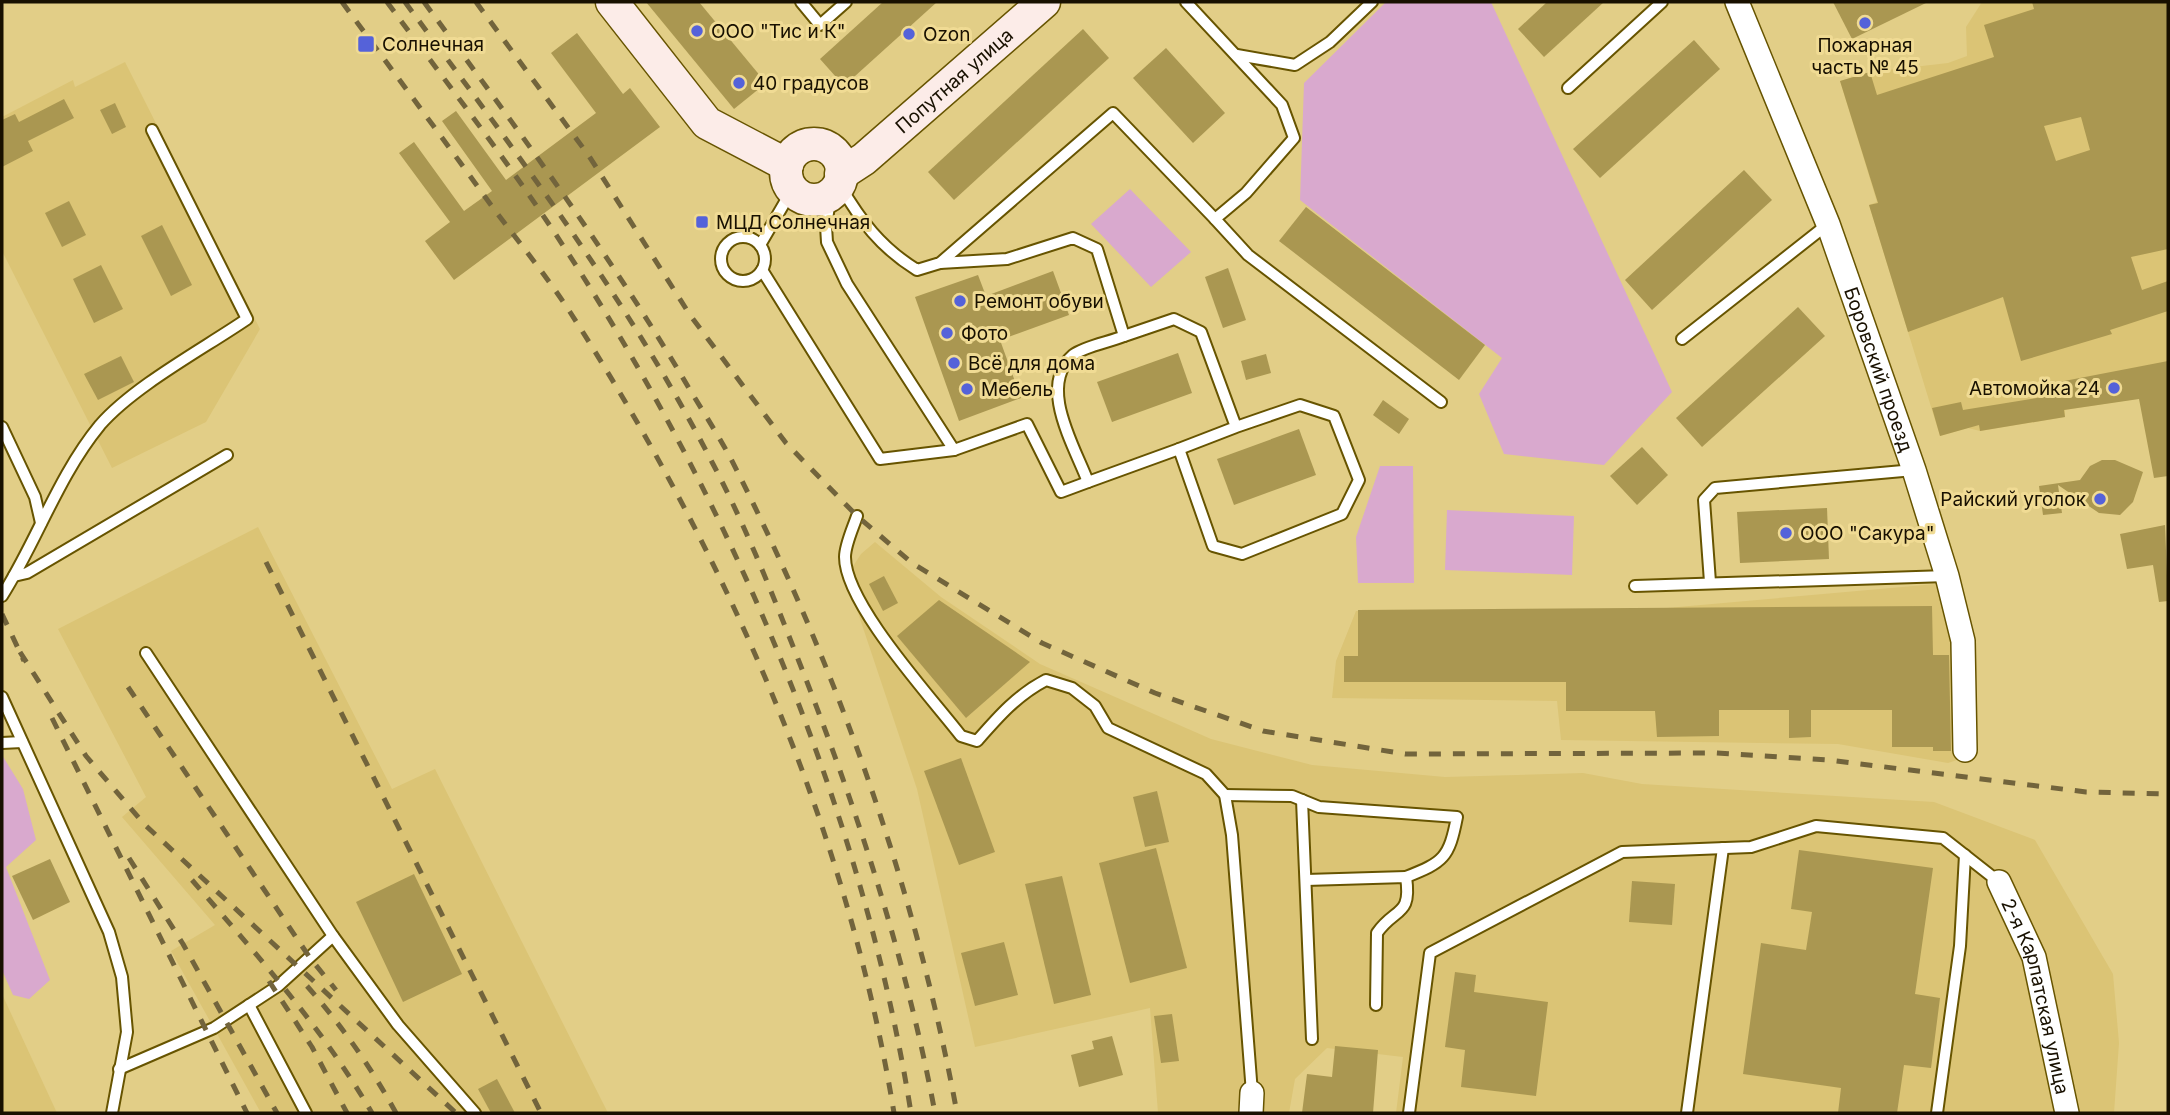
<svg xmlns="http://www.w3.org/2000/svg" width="2170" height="1115" font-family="Inter,sans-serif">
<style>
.built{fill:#dbc475}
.green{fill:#d9a9ce}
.building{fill:#aa9751;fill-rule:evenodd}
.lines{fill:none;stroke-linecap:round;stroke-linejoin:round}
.lane-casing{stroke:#675400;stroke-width:14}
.street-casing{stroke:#675400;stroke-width:26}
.secondary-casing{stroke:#675400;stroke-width:35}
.lane{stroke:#fff;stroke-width:10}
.street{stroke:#fff;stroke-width:23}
.secondary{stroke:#fcece8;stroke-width:32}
.rail{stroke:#72643c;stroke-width:5;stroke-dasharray:12 12;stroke-linecap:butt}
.poi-dot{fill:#5562d9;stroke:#f0db94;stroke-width:2.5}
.labels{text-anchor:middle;stroke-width:6;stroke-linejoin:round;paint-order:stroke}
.poi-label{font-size:19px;fill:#181000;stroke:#f0db94;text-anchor:start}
.street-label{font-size:19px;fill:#181000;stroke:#f0db94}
</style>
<rect width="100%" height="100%" fill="#e2ce87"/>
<g class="built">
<path d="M1982,2H2168V394L2065,410V417L1980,431L1968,428L1940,436L1869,205L1877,202L1840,81L1870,72L1948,63L1967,56L1966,27Z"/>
<path d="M125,62L260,329L206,422L112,468L2,251V117L73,80L75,87Z"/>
<path d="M258,527L392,789L435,769L608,1113H261L171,951L215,925L122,817L146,797L58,629Z"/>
<path d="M875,542L941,597L1040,664L1211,739L1312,765L1445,777L1583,773L1642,784L1934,802L2035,840L2113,974L2119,1043L2114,1113H1396L1403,1057L1327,1048L1295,1079L1289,1113H1158L1150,1008L975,1047L917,789L846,577L861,554Z"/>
<path d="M1936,584L1978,753L1948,763L1838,744L1561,740L1557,701L1332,698L1336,661L1356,611L1588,615Z"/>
<path d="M2,994L57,1113H2Z"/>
</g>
<g class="green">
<path d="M1386,2H1491L1672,392L1604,465L1504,454L1479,394L1502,358L1300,200L1304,83Z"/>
<path d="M1130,189L1191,252L1151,287L1091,224Z"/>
<path d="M1380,466H1413L1414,583H1358L1356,537Z"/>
<path d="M1447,510L1574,516L1572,575L1445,570Z"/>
<path d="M2,755L23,789L36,840L6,867L50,980L29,999L13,995L2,970Z"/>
</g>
<g class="building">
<path d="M646,2H699L766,83L734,109Z"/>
<path d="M883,2H937L844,86L820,59Z"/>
<path d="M1547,2H1604L1544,57L1518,29Z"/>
<path d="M1833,2H1928L1852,39Z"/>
<path d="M2032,2H2168V249L2131,257L2142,290L2168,281V311L2110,330L2112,334L2021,361L2003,297L1908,332L1869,205L1878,203L1840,81L1870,72L1877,95L1994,57L1984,25L2034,9ZM2081,117L2090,150L2056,161L2044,126Z"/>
<path d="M1083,29L1109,58L954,200L928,172Z"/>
<path d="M577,33L623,94L630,88L660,127L454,280L425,241L450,222L399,153L414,142L464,211L492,191L442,121L456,111L506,180L596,113L551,53Z"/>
<path d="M1694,40L1720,69L1600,178L1573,149Z"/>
<path d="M1166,48L1225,113L1193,143L1133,78Z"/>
<path d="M64,99L74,118L28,141L33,151L2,167V120L15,114L19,122Z"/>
<path d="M115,103L126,127L112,134L100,110Z"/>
<path d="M1744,170L1772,200L1652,310L1625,280Z"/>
<path d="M69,201L86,235L62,247L45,213Z"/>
<path d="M1306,207L1485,345L1459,380L1279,241Z"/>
<path d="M162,225L192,285L171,296L141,236Z"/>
<path d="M101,265L123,309L94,323L73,279Z"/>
<path d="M1228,268L1246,320L1223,328L1205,277Z"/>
<path d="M1053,271L1069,315L1000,340L1021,398L959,421L915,297L978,275L986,296Z"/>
<path d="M1798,307L1825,336L1702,447L1676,418Z"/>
<path d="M1178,353L1192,393L1112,422L1097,382Z"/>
<path d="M1266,354L1271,373L1246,380L1241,361Z"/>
<path d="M121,356L134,382L98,400L84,374Z"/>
<path d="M2168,361V476L2154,478L2139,399L2064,410L2065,417L1980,431L1979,425L1940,436L1932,408L1961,402L1963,410L2062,394L2059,382Z"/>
<path d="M1383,400L1409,419L1399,434L1373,415Z"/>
<path d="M1299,429L1316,475L1234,505L1217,459Z"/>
<path d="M1642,447L1668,475L1637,505L1610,476Z"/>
<path d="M2102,460H2115L2143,472L2133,502L2120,515L2099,513L2058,485L2062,513L2043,515L2039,486L2080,480L2090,466Z"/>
<path d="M1827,508L1829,559L1740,563L1737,512Z"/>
<path d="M2165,525L2168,601L2159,602L2153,565L2127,569L2120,534Z"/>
<path d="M884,576L898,603L883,611L869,584Z"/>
<path d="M939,600L1030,662L966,718L897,636Z"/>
<path d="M1932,606L1933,655H1949L1951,751H1933V747H1892V710H1811V737L1789,738V710H1719V736L1657,737L1655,711H1566V682H1344V656H1358V610Z"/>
<path d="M961,758L995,852L959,865L924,771Z"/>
<path d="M1157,791L1169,842L1145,847L1133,797Z"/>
<path d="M1156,848L1187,968L1130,983L1099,863Z"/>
<path d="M1799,850L1933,868L1915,994L1940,998L1931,1068L1904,1065L1897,1113H1838L1841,1088L1743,1074L1761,943L1806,950L1812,912L1791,909Z"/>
<path d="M50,859L70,902L33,920L12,876Z"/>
<path d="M414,874L462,974L403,1002L356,902Z"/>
<path d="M1062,876L1091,995L1054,1004L1025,884Z"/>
<path d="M1632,881L1675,884L1672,925L1629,922Z"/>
<path d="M1004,942L1018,995L975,1006L961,953Z"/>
<path d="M1455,972L1476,975L1474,992L1548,1002L1536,1096L1461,1087L1465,1050L1445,1047Z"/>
<path d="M1172,1014L1179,1061L1161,1063L1154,1016Z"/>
<path d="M1112,1036L1123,1075L1079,1087L1071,1055L1094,1049L1092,1041Z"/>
<path d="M1335,1046L1378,1050L1373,1113H1302L1307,1074L1332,1077Z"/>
<path d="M497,1079L515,1113H491L478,1089Z"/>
</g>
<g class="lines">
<defs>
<g id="lane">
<path d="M801,2L820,25L846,2"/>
<path d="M1237,55L1295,65L1330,42L1372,2"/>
<path d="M1568,88L1662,2"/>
<path d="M839,184C861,221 880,247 917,270L940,263L1113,113L1215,219L1246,193L1294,138L1282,105L1186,2"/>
<path d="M831,193L826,226L827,242L847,284L954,450"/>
<path d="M1215,219L1248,255L1441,402"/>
<circle cx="743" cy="259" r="22"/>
<path d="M760,245L792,190"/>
<path d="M940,263L1007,259L1073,238L1097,249L1124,336L1174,319L1201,332L1236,427L1300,405L1334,416L1359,480L1342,514L1242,554L1213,546L1179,449L1236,427"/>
<path d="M762,270L880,459L954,450L1027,424L1061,492L1088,482"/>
<path d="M1124,336C1110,342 1085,346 1073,355C1037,386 1075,447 1088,482L1179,449"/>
<path d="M1682,339L1828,224"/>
<path d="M2,427L35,497L41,523"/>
<path d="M857,516C853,528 845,545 845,557C845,604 931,697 961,736L977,741C998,717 1017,695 1046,680L1072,688L1095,706L1108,728L1206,774L1225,795L1232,835L1252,1093"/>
<path d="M14,576L27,573L227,455"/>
<path d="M1710,582L1704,500L1715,488L1914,470"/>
<path d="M1635,586L1947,576"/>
<path d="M2,596C37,541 58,476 100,425C134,386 203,349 247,319L152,130"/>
<path d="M146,653L333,936L398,1025L475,1113"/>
<path d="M2,697L109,932L122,977L127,1032L112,1113"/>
<path d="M2,743L22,742"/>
<path d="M1225,795L1292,796L1319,807L1457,817C1449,858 1444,862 1406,877"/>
<path d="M1302,800L1312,1039"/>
<path d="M1306,880L1406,877C1412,917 1395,907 1377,933L1376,1005"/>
<path d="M249,1005L306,1113"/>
<path d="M119,1069L214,1028L278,986L333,936"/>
<path d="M1409,1113L1430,953L1622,852L1751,847L1816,826L1943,838L1999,882"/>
<path d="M1687,1113L1723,848"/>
<path d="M1937,1113L1960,946L1965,855"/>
</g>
<g id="street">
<path id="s1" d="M1737,2L1828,224L1914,470L1947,576L1963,641L1965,750"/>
<path id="s2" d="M1999,882L2034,957L2067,1113"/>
<path d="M1251,1113L1252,1093"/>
</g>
<g id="secondary">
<path d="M612,2L707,123L787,165"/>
<circle cx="814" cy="172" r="28"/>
<path id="s3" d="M841,174L864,159L1044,2"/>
</g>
</defs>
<use href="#lane" class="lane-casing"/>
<use href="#street" class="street-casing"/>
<use href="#secondary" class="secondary-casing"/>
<use href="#lane" class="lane"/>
<use href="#street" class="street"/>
<use href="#secondary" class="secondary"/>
<g class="rail">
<path d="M342,2C392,70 442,137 491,205C517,240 546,275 570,312C726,555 847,826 894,1113"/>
<path d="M387,2C437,70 490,138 538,208C718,472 861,797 911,1113"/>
<path d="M405,2C515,151 628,299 713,464C746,527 772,593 798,659C856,806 906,958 935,1113"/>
<path d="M424,2C513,123 602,243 680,373C696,401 715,429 731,459C836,665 915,886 957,1113"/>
<path d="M476,2L589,156L690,315L786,443L857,516L912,563L1042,643L1155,693L1263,731L1405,754L1715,753L1829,760L2086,792L2168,794"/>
<path d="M266,562L541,1113"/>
<path d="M2,614L24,661"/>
<path d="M20,652L86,756L144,824L456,1113"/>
<path d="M128,687L310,958L336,990"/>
<path d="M52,718L247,1113"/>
<path d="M129,858L183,944L277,1113"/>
<path d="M192,880C257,955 322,1027 372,1113"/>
<path d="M269,981L312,1047L347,1113"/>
<path d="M307,986C342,1026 371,1067 396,1113"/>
</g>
</g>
<g class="poi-dot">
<circle cx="1865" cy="23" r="7"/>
<circle cx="697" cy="31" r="7"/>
<circle cx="909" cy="34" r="7"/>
<rect x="357" y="35" width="18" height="18" rx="3.5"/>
<circle cx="739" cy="83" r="7"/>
<rect x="695" y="215" width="14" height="14" rx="3.5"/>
<circle cx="960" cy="301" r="7"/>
<circle cx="947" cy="333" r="7"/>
<circle cx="954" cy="363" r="7"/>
<circle cx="2114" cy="388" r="7"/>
<circle cx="967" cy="389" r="7"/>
<circle cx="2100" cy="499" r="7"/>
<circle cx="1786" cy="533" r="7"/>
</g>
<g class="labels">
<g class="poi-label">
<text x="711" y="38">ООО "Тис и К"</text>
<text x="923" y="41">Ozon</text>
<text x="382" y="51">Солнечная</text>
<text x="1865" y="52" text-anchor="middle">Пожарная<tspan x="1865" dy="22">часть № 45</tspan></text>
<text x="753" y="90">40 градусов</text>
<text x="716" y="229">МЦД Солнечная</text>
<text x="974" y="308">Ремонт обуви</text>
<text x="961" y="340">Фото</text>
<text x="968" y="370">Всё для дома</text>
<text x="2100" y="395" text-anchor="end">Автомойка 24</text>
<text x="981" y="396">Мебель</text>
<text x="2086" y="506" text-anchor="end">Райский уголок</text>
<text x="1800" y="540">ООО "Сакура"</text>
</g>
<g class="street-label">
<text dy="7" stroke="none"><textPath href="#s3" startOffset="147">Попутная улица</textPath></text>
<text dy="7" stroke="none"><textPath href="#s1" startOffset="394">Боровский проезд</textPath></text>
<text dy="7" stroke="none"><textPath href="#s2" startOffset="121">2-я Карпатская улица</textPath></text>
</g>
</g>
<rect width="2170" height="1115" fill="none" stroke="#181000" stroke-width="7"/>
</svg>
